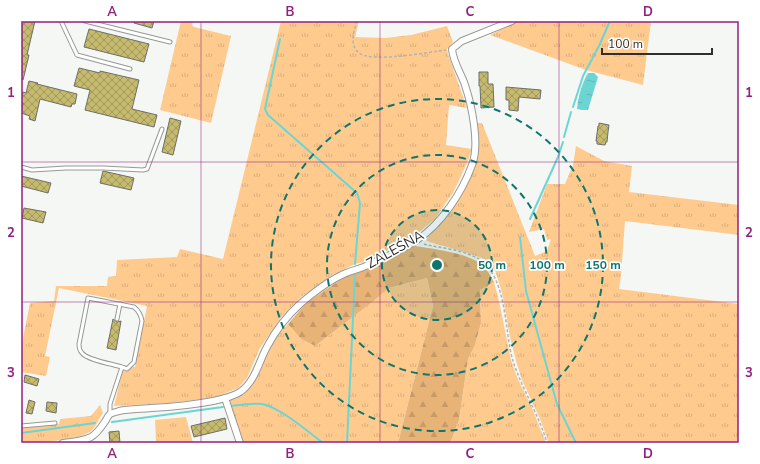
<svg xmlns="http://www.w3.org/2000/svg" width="760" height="464" font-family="'Nunito Sans',sans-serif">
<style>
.grass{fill:url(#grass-tufts)}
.forest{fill:url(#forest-firs)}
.water{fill:url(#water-ripples)}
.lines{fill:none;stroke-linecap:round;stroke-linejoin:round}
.stream{stroke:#6bd5d4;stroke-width:2}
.building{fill:url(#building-cross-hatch);stroke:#6e6e6a}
.lane-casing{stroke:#979996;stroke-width:5}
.street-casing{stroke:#979996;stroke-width:8}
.path{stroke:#b2b4b1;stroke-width:1.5;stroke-dasharray:3 2;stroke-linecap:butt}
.lane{stroke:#fff;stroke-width:3}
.street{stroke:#fff;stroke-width:6}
.grid{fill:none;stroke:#912080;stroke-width:1;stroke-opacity:0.55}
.ring{fill:none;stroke:#0f766e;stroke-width:2;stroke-dasharray:7 5}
.labels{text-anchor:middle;stroke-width:3.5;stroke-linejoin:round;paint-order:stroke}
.street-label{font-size:14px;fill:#2f302e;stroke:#fff}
.centre{fill:#0f766e;stroke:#fff;stroke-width:2}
.ring-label{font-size:12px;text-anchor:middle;font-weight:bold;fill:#0f766e;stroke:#fff;stroke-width:3.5;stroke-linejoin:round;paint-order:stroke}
.neatline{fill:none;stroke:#912080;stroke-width:1.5}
.grid-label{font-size:13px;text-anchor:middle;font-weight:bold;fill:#912080}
</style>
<defs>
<pattern id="grass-tufts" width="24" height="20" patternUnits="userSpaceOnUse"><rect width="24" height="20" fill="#ffca8e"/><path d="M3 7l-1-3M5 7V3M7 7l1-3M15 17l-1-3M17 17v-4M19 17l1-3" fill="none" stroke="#dbae7b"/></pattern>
<pattern id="forest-firs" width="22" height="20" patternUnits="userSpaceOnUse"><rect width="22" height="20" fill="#e8b377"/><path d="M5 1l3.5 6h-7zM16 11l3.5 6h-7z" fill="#c79a67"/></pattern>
<pattern id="water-ripples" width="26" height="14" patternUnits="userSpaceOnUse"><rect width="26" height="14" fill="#6bd5d4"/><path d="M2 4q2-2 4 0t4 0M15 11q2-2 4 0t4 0" fill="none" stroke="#5db7b6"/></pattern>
<pattern id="building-cross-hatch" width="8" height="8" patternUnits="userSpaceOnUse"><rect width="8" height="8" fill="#c6ba6e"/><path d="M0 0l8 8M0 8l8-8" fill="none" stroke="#a1985b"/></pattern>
</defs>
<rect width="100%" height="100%" fill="#f5f7f4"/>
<g class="grass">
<path d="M181,21H193L192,25L194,27L231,36L211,123L160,110Z"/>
<path d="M281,21H359L355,37L385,38L411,35L447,26L453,42L447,49L448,54L467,108L449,105L446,145L472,149L467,163L454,191L435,219L412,238L363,262L355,264L332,275L301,297L282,316L260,348L247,378L238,388L216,397L171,403L114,406L124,365L135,367L147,306L59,288L45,356L50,357L46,376L21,372V348L30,303L54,301L56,286H107L108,277L116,276L117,260L177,257L180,249L223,259Z"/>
<path d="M519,21H651L643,85L586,70L490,35Z"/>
<path d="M478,123H482L535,256L547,251L551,239L547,240L544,229L529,232L547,184H565L573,165L576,146L604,161L632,166L629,192L739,205V235L625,221L621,275L619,289L739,304V443H549L540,419L522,380L516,361L510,337L502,293L495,270L482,258L458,250L429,242L426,240L428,237L441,222L468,181L474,169L477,156L478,142L476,125Z"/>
<path d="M427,278L433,306L398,443H242L230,408V400C236,400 239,397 243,393C258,381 260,364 269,348C274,339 281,331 288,324L301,339L315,346L371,303L389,288Z"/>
<path d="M494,282L499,301L511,360L517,377L532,408L546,443H446L451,441L459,420L468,359L475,345L481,323L480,290Z"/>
<path d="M100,405L103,413C99,418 96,427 91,431C81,440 35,443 21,443V428L59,424L60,419L91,416Z"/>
<path d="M186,417L193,443H156L155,420Z"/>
</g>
<path class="forest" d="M415,246C434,249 470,253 483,266C488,271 491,276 494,282L480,290L481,323L475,345L468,359L459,420L451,441L446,443H398L433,306L427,278L389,288L371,303L315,346L301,339L288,324L306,303L328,288L349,274L373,268Z"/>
<path class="water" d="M588,73H594L598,77L588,110H582L577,109C578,97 582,83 588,73Z"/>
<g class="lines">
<g class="stream">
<path d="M280,39L265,109L268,115L357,193L360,203L355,264"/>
<path d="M573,107L583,76L599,46L610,21"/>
<path d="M564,137L571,112"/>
<path d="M530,219L558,157L563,142"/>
<path d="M520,237L526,291L557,404L576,443"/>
<path d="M231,406C239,405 254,403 262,404C281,408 307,431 323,443"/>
<path d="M112,422L223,407"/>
<path d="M21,433L95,423"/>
<path d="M347,443L355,276"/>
</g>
</g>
<g class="building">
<path d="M21,21H35L27,55H29L23,80L21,79Z"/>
<path d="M134,21H154L152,28L134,23Z"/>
<path d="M89,29L149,44L144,62L84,47Z"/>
<path d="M79,68L100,73V71L139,80L132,109L157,115L154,127L85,110L90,90L74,86Z"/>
<path d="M479,72H488V84H493L494,107L481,108L480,86H479Z"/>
<path d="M29,81L38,83L37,84L77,94L75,104H72L71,107L40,99L35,121L29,119L30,116L21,113L23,103H21V101L23,92L26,93Z"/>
<path d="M506,87L541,90L540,99L519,97L518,111L509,110V100H506Z"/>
<path d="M170,118L181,121L173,155L162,152Z"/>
<path d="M599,123L609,125L608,132L607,142H606L605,145L597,144V141H596L598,126H599Z"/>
<path d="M103,171L134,178L131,190L100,183Z"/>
<path d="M21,176L51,183L48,193L21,186Z"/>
<path d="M24,208L46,212L43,223L22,218Z"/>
<path d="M113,319L117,322L121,321L116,350L107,348Z"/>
<path d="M25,375L39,379L37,386L24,382Z"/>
<path d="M29,400L35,402L32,414L26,413Z"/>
<path d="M47,402L57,403L56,413L46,411Z"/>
<path d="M225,418L227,429L194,437L191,426Z"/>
<path d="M119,431L120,443H110L109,432Z"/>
</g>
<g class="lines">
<defs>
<g id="lane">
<path d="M61,21L77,55L130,69"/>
<path d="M85,21L170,42"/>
<path d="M21,167L32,170L66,168H103L143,170L147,169L162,129"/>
<path d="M117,319L120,304"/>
<path d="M110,413V404L122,367C113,364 87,360 82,353C79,350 79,347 79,344L88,298L134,307C139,311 141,315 142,321L134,362L127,369L122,367"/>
<path d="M21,426L55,423"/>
</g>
<g id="street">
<path d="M225,398L240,443"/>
<path d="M63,443C72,442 83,441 91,437C98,433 102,426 106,420C107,418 108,416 110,414C112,413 116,412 119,411C129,409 141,409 151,408C172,407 192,405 213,401C223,399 232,397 240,392C256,381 259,360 268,345C276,330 288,315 300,304C314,292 329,280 346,273C354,270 363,268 370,264C386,257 402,250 417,240C441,224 462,193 472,165C480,145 472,106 465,85C461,73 453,62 452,49L462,41L512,21"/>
</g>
</defs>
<use href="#lane" class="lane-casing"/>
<use href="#street" class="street-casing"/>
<g class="path">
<path d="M357,21C354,31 349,45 359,53C371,63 430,52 446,50"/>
<path d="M424,244L427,245C443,248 462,250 477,258C508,275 504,332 513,361C522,389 539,415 547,443"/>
</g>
<use href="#lane" class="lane"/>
<use href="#street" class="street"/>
</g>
<path class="grid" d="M201,21V443M380,21V443M559,21V443M21,162H739M21,302H739"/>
<circle cx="437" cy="265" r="55" fill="#0f766e" fill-opacity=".12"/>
<g class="ring">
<circle cx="437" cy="265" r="55"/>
<circle cx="437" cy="265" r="110"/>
<circle cx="437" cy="265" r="166"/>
</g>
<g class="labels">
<g class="street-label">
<text transform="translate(395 249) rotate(-29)" y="5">ZALEŚNA</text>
</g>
</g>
<circle cx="437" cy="265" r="6" class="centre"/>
<g class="ring-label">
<text x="492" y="269">50 m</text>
<text x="547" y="269">100 m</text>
<text x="603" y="269">150 m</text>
</g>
<rect width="760" height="464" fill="none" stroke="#ffffff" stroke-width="44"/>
<path d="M602 48v6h110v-6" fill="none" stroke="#2f302e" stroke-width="2"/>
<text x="608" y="48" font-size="12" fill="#2f302e" stroke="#ffffff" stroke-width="3" paint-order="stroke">100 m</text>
<rect x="22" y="22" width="716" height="420" class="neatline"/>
<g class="grid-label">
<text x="112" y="16">A</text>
<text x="290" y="16">B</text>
<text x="470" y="16">C</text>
<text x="648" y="16">D</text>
<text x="11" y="97">1</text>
<text x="749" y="97">1</text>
<text x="11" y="237">2</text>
<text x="749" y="237">2</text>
<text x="11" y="377">3</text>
<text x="749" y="377">3</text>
<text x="112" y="458">A</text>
<text x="290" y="458">B</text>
<text x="470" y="458">C</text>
<text x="648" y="458">D</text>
</g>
</svg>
